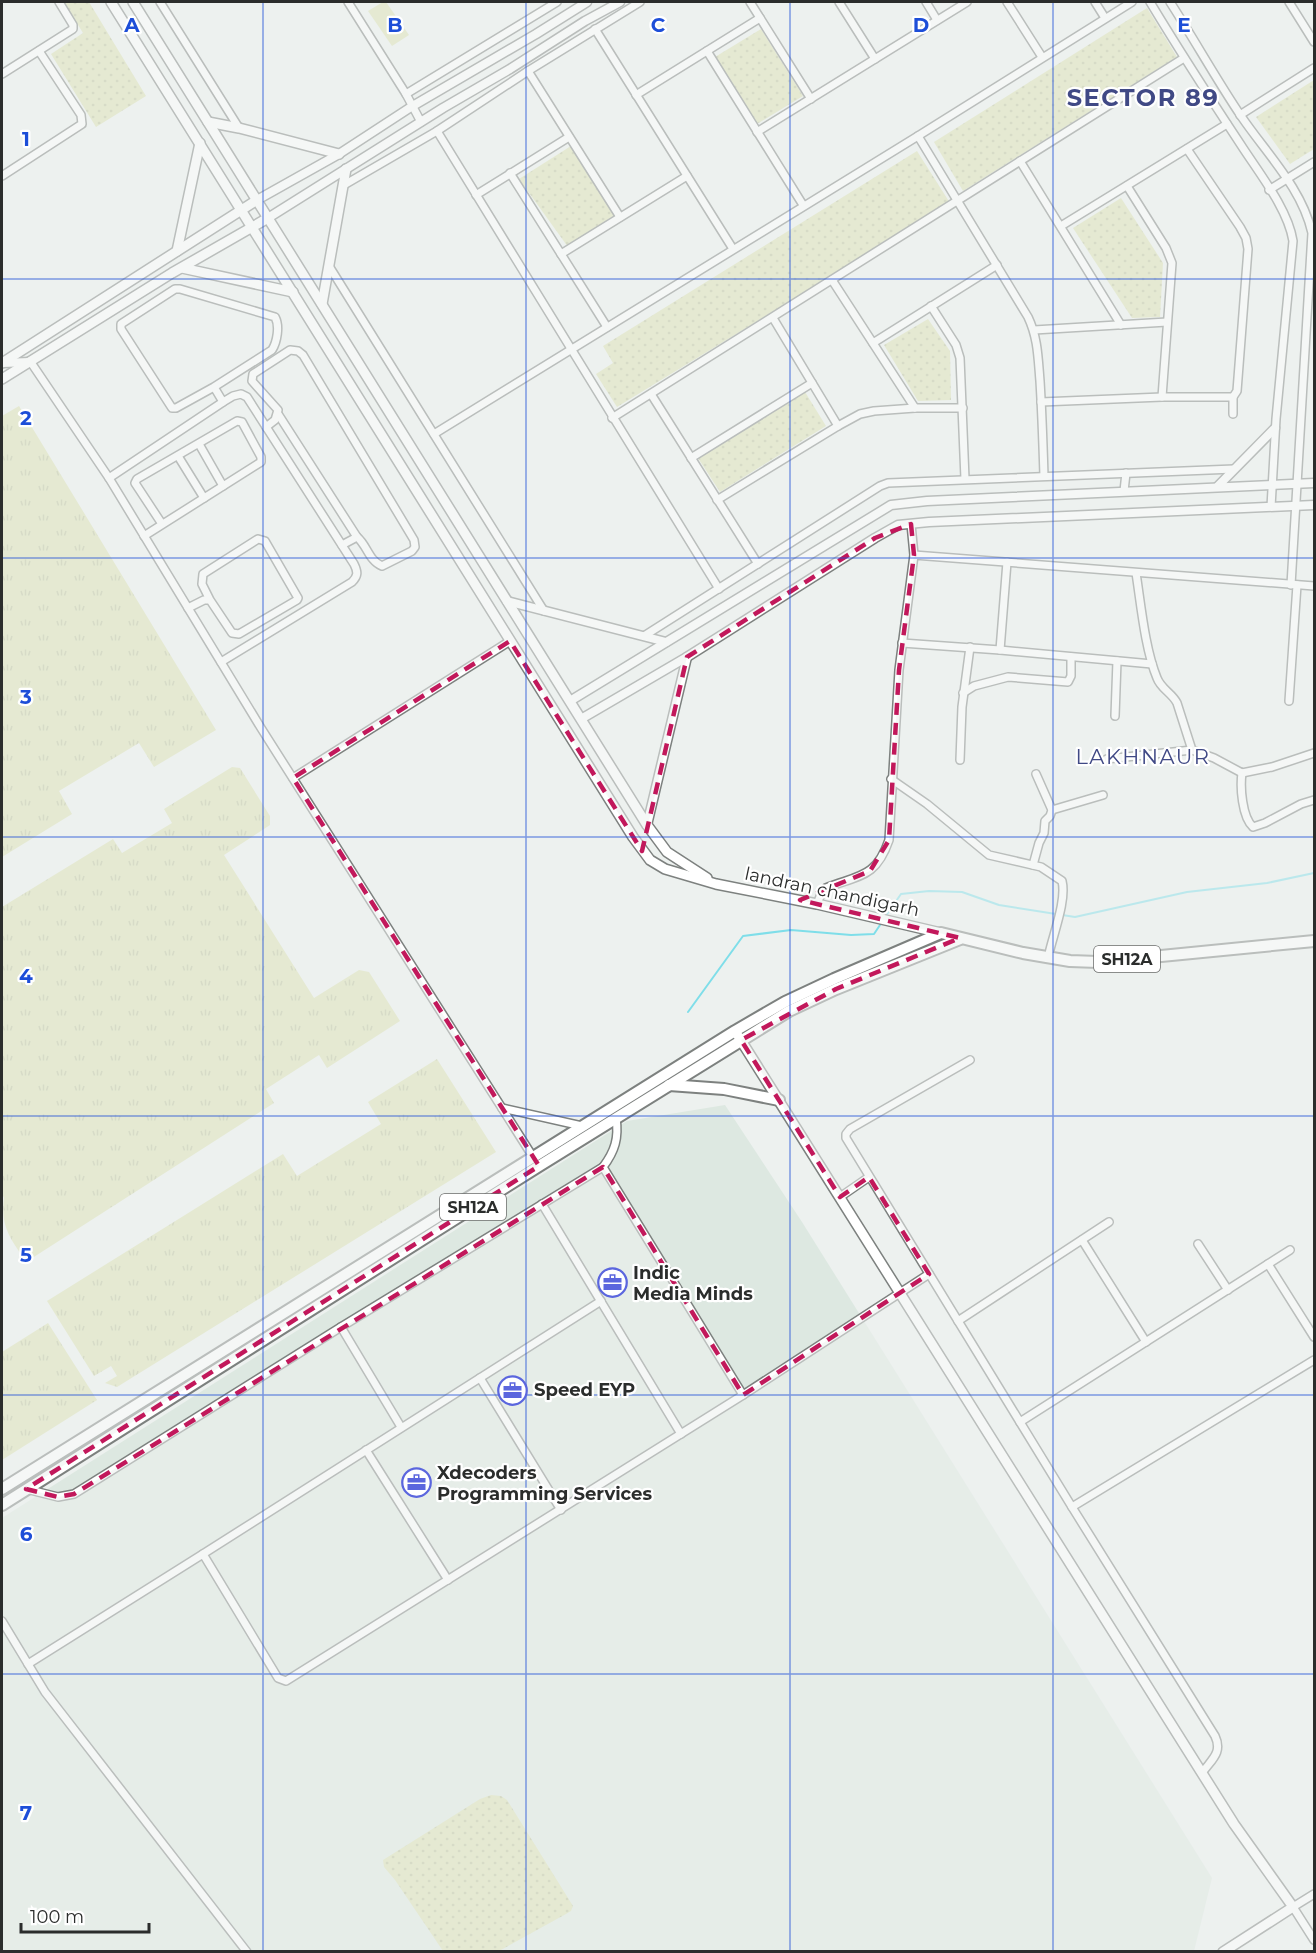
<svg xmlns="http://www.w3.org/2000/svg" width="1316" height="1953" font-family="Montserrat,sans-serif">
<style>
.built{fill:#dde8e1}
.grass{fill:url(#grass-tufts)}
.park{fill:url(#park-dots)}
.pitch{fill:#dbe1b0}
.lines{fill:none;stroke-linecap:round;stroke-linejoin:round}
.stream{stroke:#7fdee9;stroke-width:2}
.minor-casing{stroke:#7d817f;stroke-width:10}
.tertiary-casing{stroke:#7d817f;stroke-width:11}
.secondary-casing{stroke:#7d817f;stroke-width:12}
.primary-casing{stroke:#7d817f;stroke-width:14}
.minor{stroke:#fff;stroke-width:7}
.tertiary{stroke:#fff;stroke-width:8}
.secondary{stroke:#fff;stroke-width:9}
.primary{stroke:#fff;stroke-width:10}
.marked{fill:none;stroke:#c2185b;stroke-width:4.5;stroke-dasharray:12 8;stroke-linejoin:round}
.grid{fill:none;stroke:#1d4ed8;stroke-width:1.5;stroke-opacity:0.55}
.labels{text-anchor:middle;stroke-width:4.5;stroke-linejoin:round;paint-order:stroke}
.shield{fill:#fff;stroke:#6b6c6b;stroke-width:1.5}
.shield-label{font-size:16px;font-weight:bold;fill:#2b2d2c}
.street-label{font-size:18px;fill:#2b2d2c;stroke:#fff}
.poi-label{font-size:18px;font-weight:bold;fill:#2b2d2c;stroke:#fff;text-anchor:start}
.quarter-label{font-size:21px;letter-spacing:1.5px;fill:#404985;stroke:#fff}
.district-label{font-size:24px;font-weight:bold;letter-spacing:1.5px;fill:#404985;stroke:#fff}
.grid-label{font-size:20px;text-anchor:middle;font-weight:bold;fill:#1d4ed8;stroke:#fff;stroke-width:4.5;stroke-linejoin:round;paint-order:stroke}
</style>
<defs>
<pattern id="grass-tufts" width="24" height="20" patternUnits="userSpaceOnUse" patternTransform="scale(1.5)"><rect width="24" height="20" fill="#dbe1b0"/><path d="M3 7l-1-3M5 7V3M7 7l1-3M15 17l-1-3M17 17v-4M19 17l1-3" fill="none" stroke="#bcc198"/></pattern>
<pattern id="park-dots" width="8" height="8" patternUnits="userSpaceOnUse" patternTransform="scale(1.5)"><rect width="8" height="8" fill="#dbe1b0"/><path d="M2 2h.1M6 6h.1" fill="none" stroke="#bcc198" stroke-width="1.8" stroke-linecap="round"/></pattern>
</defs>
<rect width="100%" height="100%" fill="#edf1ef"/>
<path class="built" d="M725,1105L802,1222L1212,1878L1194,1951L2,1952V1518L627,1121Z"/>
<g class="grass">
<path d="M19,406L216,730L154,767L139,743L59,791L72,814L2,857V416Z"/>
<path d="M232,767L240,768L270,816V825L224,855L314,998L359,970L369,972L400,1021L327,1068L319,1055L266,1089L274,1103L26,1262C11,1239 0,1227 4,1198L2,1194V907L113,839L122,853L172,823L164,809Z"/>
<path d="M437,1059L496,1152L117,1387L105,1383L117,1376L111,1366L94,1376L47,1301L283,1154L297,1176L381,1124L368,1102Z"/>
<path d="M48,1323L97,1400L2,1460V1352Z"/>
</g>
<g class="park">
<path d="M64,2H89L146,96L96,127L51,54L83,33Z"/>
<path d="M1147,8L1177,57L963,191L934,142Z"/>
<path d="M761,29L803,96L757,124L715,57Z"/>
<path d="M1314,80V149L1290,164L1256,117Z"/>
<path d="M571,146L616,214L568,247L519,179Z"/>
<path d="M917,151L950,203L617,407L596,374L613,363L603,346Z"/>
<path d="M1121,198L1163,263L1160,317L1132,318L1073,228Z"/>
<path d="M928,319L950,351L951,400L918,401L884,345Z"/>
<path d="M805,392L826,426L720,492L698,458Z"/>
<path d="M491,1795L501,1796L507,1800L573,1906L571,1911L566,1914L499,1951H443L395,1880L384,1867L383,1860L480,1799Z"/>
</g>
<path class="pitch" d="M383,2H386L409,35L392,46L368,11Z"/>
<g class="lines">
<g class="stream">
<path d="M885,917L901,894L929,891L962,892L999,905L1075,917L1187,892L1267,883L1314,873"/>
<path d="M688,1012L743,936L791,930L851,935L874,934L882,922"/>
</g>
<defs>
<g id="minor">
<path d="M160,2L239,128"/>
<path d="M348,2L406,94L421,122"/>
<path d="M750,2L811,99"/>
<path d="M839,2L875,59"/>
<path d="M926,2L937,20"/>
<path d="M1007,2L1042,57"/>
<path d="M1095,2L1105,18"/>
<path d="M1150,2C1179,50 1210,98 1241,145C1259,173 1288,209 1293,241L1276,419L1271,507"/>
<path d="M1170,2C1194,39 1216,79 1241,116C1266,153 1302,188 1312,233L1291,585"/>
<path d="M1289,2L1314,42"/>
<path d="M595,29L733,249"/>
<path d="M707,51L803,205"/>
<path d="M528,71L620,217"/>
<path d="M2,74L73,29V25L59,2"/>
<path d="M406,94L557,2"/>
<path d="M636,95L760,18"/>
<path d="M1240,115L1314,68"/>
<path d="M437,131L719,589"/>
<path d="M757,132L967,2"/>
<path d="M918,136L1028,317C1038,338 1038,358 1040,381C1042,413 1043,444 1044,476"/>
<path d="M1187,149L1240,227L1246,238L1248,249L1237,391L1233,397V414"/>
<path d="M1020,161L1121,325"/>
<path d="M510,173L607,327"/>
<path d="M2,176L82,124L81,115L39,51"/>
<path d="M344,185L437,131L528,71L640,2"/>
<path d="M1127,186L1166,248L1172,263L1162,397"/>
<path d="M1269,190L1314,162"/>
<path d="M476,195L569,137"/>
<path d="M1061,226L1227,124"/>
<path d="M561,254L687,176"/>
<path d="M329,266L544,611"/>
<path d="M832,280L915,408"/>
<path d="M931,306L956,345L960,358L965,479"/>
<path d="M773,318L838,426"/>
<path d="M1034,330L1167,322"/>
<path d="M873,343L997,265"/>
<path d="M30,361L109,478L261,728L533,1157"/>
<path d="M214,387L272,350C277,342 280,326 275,317L180,289H175L121,324V329L172,408H176L214,387L223,402"/>
<path d="M651,394L758,564"/>
<path d="M1041,402L1162,397H1233"/>
<path d="M278,414L357,537"/>
<path d="M612,418L1184,58"/>
<path d="M266,427L275,420L278,410L252,381L253,374L290,350L298,351L303,355L414,540L415,547L412,551L382,566C369,561 367,545 357,537L342,545"/>
<path d="M434,434L918,136L1132,2"/>
<path d="M199,444L223,486"/>
<path d="M178,456L204,498"/>
<path d="M691,458L812,383"/>
<path d="M109,478L223,402L233,396L241,394L247,397L354,564C358,572 358,576 352,582L221,662"/>
<path d="M1124,491L1126,473"/>
<path d="M717,500L838,426L860,414L874,411L915,408H963"/>
<path d="M911,524L914,555"/>
<path d="M144,536L261,462V457L242,422L237,421L137,479L135,483L162,524"/>
<path d="M1136,573C1141,605 1145,649 1157,678C1161,689 1172,693 1177,703L1192,750"/>
<path d="M188,608L204,600H210L232,633L239,634L297,600L298,598L265,541L258,539L203,574L202,584L210,600"/>
<path d="M644,636L880,486L888,483L1234,469"/>
<path d="M902,643L1000,650L1152,664"/>
<path d="M1000,650L1007,562"/>
<path d="M963,693L974,686L1008,677L1068,682L1071,676V657"/>
<path d="M1289,701L1297,585"/>
<path d="M1115,716L1117,661"/>
<path d="M1107,759L1192,750L1214,758L1242,773L1272,767L1314,753"/>
<path d="M960,760L962,707L970,647"/>
<path d="M1242,773C1240,787 1242,817 1253,827L1265,823L1301,804L1314,800"/>
<path d="M293,778L510,641"/>
<path d="M891,779L927,804L989,855L1041,867L1062,881C1067,901 1052,937 1048,958"/>
<path d="M1052,810L1103,795"/>
<path d="M1033,865L1039,843L1044,833L1045,821L1050,816L1052,810L1036,774"/>
<path d="M817,904L821,894L826,888C859,875 876,878 889,840L899,670L914,555L1314,586"/>
<path d="M970,1060L850,1129L846,1134V1138L1072,1507L1215,1736C1223,1753 1211,1760 1202,1773"/>
<path d="M502,1108L582,1126"/>
<path d="M603,1167C615,1151 619,1138 616,1118"/>
<path d="M840,1197L869,1177"/>
<path d="M542,1204L681,1434"/>
<path d="M1082,1240L1146,1342"/>
<path d="M1198,1244L1228,1290"/>
<path d="M1268,1264L1314,1337"/>
<path d="M958,1321L1109,1222"/>
<path d="M341,1327L401,1427"/>
<path d="M480,1378L561,1510"/>
<path d="M1020,1422L1290,1250"/>
<path d="M366,1450L448,1580"/>
<path d="M26,1489L58,1497L74,1494L341,1327L603,1167L743,1395"/>
<path d="M1072,1507L1314,1360"/>
<path d="M203,1554L601,1301"/>
<path d="M2,1621L45,1692L247,1952"/>
<path d="M28,1664L203,1554L278,1678L286,1681L743,1395L929,1274"/>
<path d="M1314,1894L1293,1907L1314,1940"/>
</g>
<g id="tertiary">
<path d="M257,200L339,154L411,107L536,34L587,2"/>
<path d="M268,218L443,108L510,69L585,21L620,2"/>
<path d="M2,363L30,362"/>
<path d="M1218,486L1275,428"/>
<path d="M507,601L666,642"/>
<path d="M570,701L891,505L927,501L1314,483"/>
<path d="M581,719L687,657L875,538L898,525L929,522L1314,505"/>
<path d="M647,825L687,657"/>
</g>
<g id="secondary">
<path d="M111,2L633,837L650,860L665,869L716,884L817,904L941,933"/>
<path d="M133,2L647,825L667,852L707,878"/>
<path d="M208,122L239,128L339,154"/>
<path d="M177,251L200,143"/>
<path d="M182,268L293,292"/>
<path d="M322,304L346,169"/>
<path d="M2,363L257,200"/>
<path d="M2,379L172,273L268,218"/>
<path d="M735,1031L1234,1824L1293,1907L1223,1952"/>
</g>
<g id="primary">
<path d="M669,1085L724,1089L779,1100"/>
<path d="M2,1489L735,1031L785,1002L834,979L941,933L1023,953L1070,961L1098,962L1151,957L1314,941"/>
<path d="M2,1505L539,1166L789,1011L836,989L960,939"/>
</g>
</defs>
<use href="#minor" class="minor-casing"/>
<use href="#tertiary" class="tertiary-casing"/>
<use href="#secondary" class="secondary-casing"/>
<use href="#primary" class="primary-casing"/>
<use href="#minor" class="minor"/>
<use href="#tertiary" class="tertiary"/>
<use href="#secondary" class="secondary"/>
<use href="#primary" class="primary"/>
</g>
<path d="M0 0H1316V1953H0ZM911,524L914,555L899,670L889,840L870,871L800,900L960,938L836,989L741,1040L840,1197L869,1177L929,1274L743,1395L603,1167L74,1494L58,1497L26,1489L539,1166L293,778L510,641L642,851L687,657L875,538Z" fill="#edf1ef" fill-opacity=".55" fill-rule="evenodd"/>
<path class="marked" d="M911,524L914,555L899,670L889,840L870,871L800,900L960,938L836,989L741,1040L840,1197L869,1177L929,1274L743,1395L603,1167L74,1494L58,1497L26,1489L539,1166L293,778L510,641L642,851L687,657L875,538Z"/>
<path class="grid" d="M263,2V1952M526,2V1952M790,2V1952M1053,2V1952M2,279H1314M2,558H1314M2,837H1314M2,1116H1314M2,1395H1314M2,1674H1314"/>
<defs>
<symbol id="office-ring" viewBox="-11 -11 22 22"><circle r="9.5" fill="#fff" stroke="#5b66de" stroke-width="1.5"/><path d="M-6-3h4V-5.5h4V-3h4V5H-6ZM-1-4.5V-3h2v-1.5ZM-6 0V1H6V0Z" fill="#5b66de"/></symbol>
</defs>
<g fill-rule="evenodd">
<use href="#office-ring" x="596" y="1266" width="33" height="33"/>
<use href="#office-ring" x="496" y="1374" width="33" height="33"/>
<use href="#office-ring" x="400" y="1466" width="33" height="33"/>
</g>
<g class="labels">
<g class="shield">
<rect x="1094" y="946" width="66" height="26" rx="4.5"/>
<rect x="440" y="1194" width="66" height="26" rx="4.5"/>
</g>
<g class="shield-label">
<text x="1127" y="965">SH12A</text>
<text x="473" y="1213">SH12A</text>
</g>
<g class="street-label">
<text transform="translate(832 892) rotate(12)" y="6">landran chandigarh</text>
</g>
<g class="poi-label">
<text x="633" y="1279">Indic<tspan x="633" dy="21">Media Minds</tspan></text>
<text x="534" y="1396">Speed EYP</text>
<text x="437" y="1479">Xdecoders<tspan x="437" dy="21">Programming Services</tspan></text>
</g>
<g class="quarter-label">
<text x="1143" y="764">LAKHNAUR</text>
</g>
<g class="district-label">
<text x="1143" y="106">SECTOR 89</text>
</g>
</g>
<g class="grid-label">
<text x="132" y="32">A</text>
<text x="395" y="32">B</text>
<text x="658" y="32">C</text>
<text x="921" y="32">D</text>
<text x="1184" y="32">E</text>
<text x="26" y="146">1</text>
<text x="26" y="425">2</text>
<text x="26" y="704">3</text>
<text x="26" y="983">4</text>
<text x="26" y="1262">5</text>
<text x="26" y="1541">6</text>
<text x="26" y="1820">7</text>
</g>
<rect width="1316" height="1953" fill="none" stroke="#2b2d2c" stroke-width="6"/>
<path d="M21 1923v9h128v-9" fill="none" stroke="#2b2d2c" stroke-width="3"/>
<text x="30" y="1923" font-size="18" fill="#2b2d2c" stroke="#ffffff" stroke-width="4.5" paint-order="stroke">100 m</text>
</svg>
